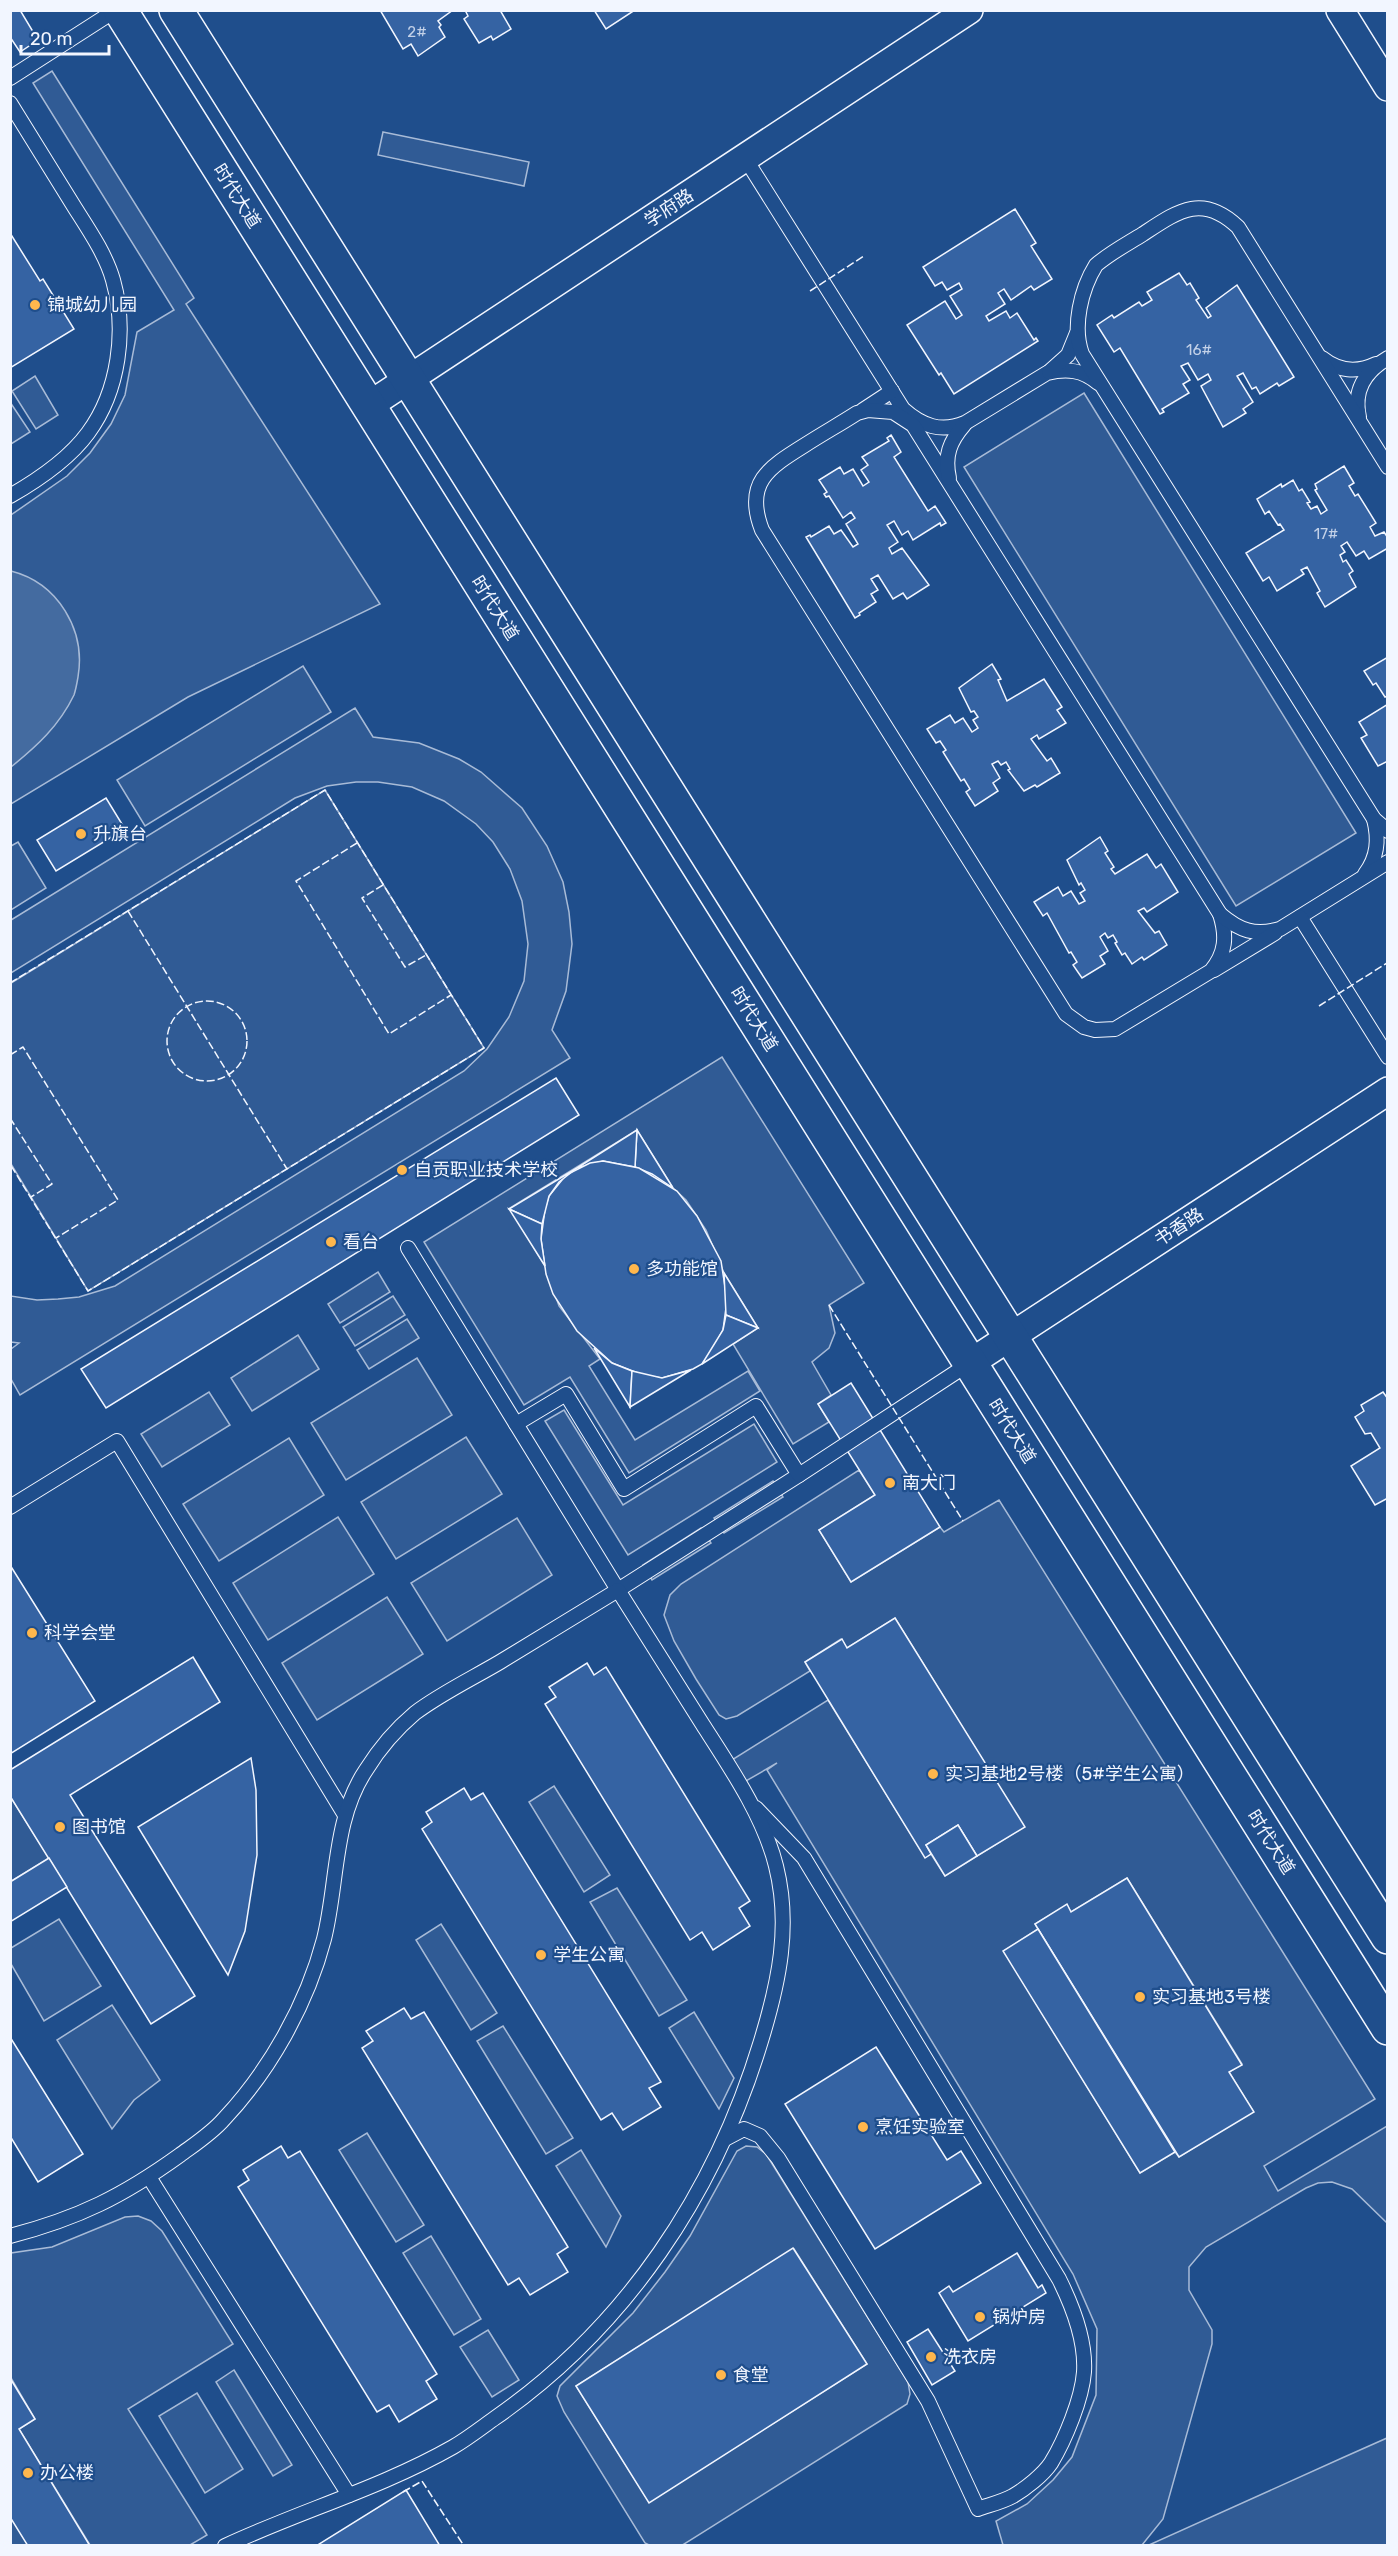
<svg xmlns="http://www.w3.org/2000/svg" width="1398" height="2556" font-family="Rubik,'Noto Sans SC',sans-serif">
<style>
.built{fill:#305b95;stroke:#a8bbd7;stroke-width:1.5;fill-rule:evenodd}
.water{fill:#446ba0;stroke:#a8bbd7;stroke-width:1.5}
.building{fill:#3563a3;stroke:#f2f6ff;stroke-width:1.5}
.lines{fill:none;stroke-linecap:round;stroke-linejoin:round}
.service-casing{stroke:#f2f6ff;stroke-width:16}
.minor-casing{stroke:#f2f6ff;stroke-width:30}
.secondary-casing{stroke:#f2f6ff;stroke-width:36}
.service{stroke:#1f4e8c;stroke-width:14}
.minor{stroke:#1f4e8c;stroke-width:27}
.secondary{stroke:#1f4e8c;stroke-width:33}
.fence{stroke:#f2f6ff;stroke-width:1.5;stroke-dasharray:8 3;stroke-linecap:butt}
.poi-dot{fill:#ffb74d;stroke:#1f4e8c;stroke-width:2}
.labels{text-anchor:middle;stroke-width:4.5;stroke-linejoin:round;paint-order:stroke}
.number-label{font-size:15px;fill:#c3d1e8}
.street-label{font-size:18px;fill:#f2f6ff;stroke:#1f4e8c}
.poi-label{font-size:18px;fill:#f2f6ff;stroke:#1f4e8c;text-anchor:start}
</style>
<rect width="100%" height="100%" fill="#1f4e8c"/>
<g class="built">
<path d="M52,71L194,298L186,304L380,604L188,697L11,804V515L67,476L90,453L111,424L125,395L137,332L174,310L33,83Z"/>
<path d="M383,132L529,162L524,186L378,155Z"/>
<path d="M35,376L58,415L36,429L12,391Z"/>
<path d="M1084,393L1356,833L1236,906L964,467Z"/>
<path d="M10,402L30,432L11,444H10Z"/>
<path d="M303,666L331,712L145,826L117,780Z"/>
<path d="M355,708L373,737L419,743L459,759L481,772L522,808L547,846L563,882L569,912L572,944L566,991L552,1030L570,1058L20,1395L11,1379V1349L19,1343L11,1342V1296L37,1300L58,1299L79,1297L115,1286L464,1071L487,1049L509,1017L524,981L528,944L522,901L510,869L493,842L476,824L444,801L412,787L378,782H356L327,786L295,798L11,973V920Z"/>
<path d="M325,790L484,1048L88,1291L11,1164V983Z"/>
<path d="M18,842L46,888L11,910V846Z"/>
<path d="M722,1057L864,1283L829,1305L835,1333L829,1348L812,1362L831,1395L818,1404L829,1422L793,1444L733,1344L758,1328L724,1273L706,1230L686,1200L673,1188L637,1130L510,1208L545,1266L559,1306L600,1359L589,1366L635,1440L748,1371L760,1391L629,1473L570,1377L524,1405L424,1242Z"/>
<path d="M378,1272L390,1292L340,1323L328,1304Z"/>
<path d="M393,1296L405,1315L355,1346L343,1327Z"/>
<path d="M407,1319L419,1338L369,1369L357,1350Z"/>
<path d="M298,1335L319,1369L252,1411L231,1378Z"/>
<path d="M417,1358L452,1415L346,1480L311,1423Z"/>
<path d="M209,1392L230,1425L162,1467L141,1434Z"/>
<path d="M564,1410L623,1505L754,1424L777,1462L628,1555L545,1421Z"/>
<path d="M466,1437L502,1494L396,1559L361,1502Z"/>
<path d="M289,1438L324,1495L219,1561L183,1504Z"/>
<path d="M859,1470L875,1495L819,1530L851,1582L940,1527L944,1532L999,1500L1375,2099L1264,2166L1278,2191L1387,2126V2223L1352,2189L1332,2182L1318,2183L1306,2188L1206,2247L1189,2267V2290L1212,2330V2344L1163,2519L1142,2545H1003L996,2521L1027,2504L1053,2480L1072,2457L1096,2395L1097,2329L1073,2274L767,1770L777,1763L739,1785L727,1763L828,1700L925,1857L931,1854L945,1876L1024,1827L895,1618L847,1648L841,1639L805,1662L810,1671L737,1716L726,1719L719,1715L696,1679L674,1641L664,1615L670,1595L681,1584ZM1127,1878L1242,2064L1229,2072L1253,2111L1179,2157L1175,2152L1140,2173L1004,1951L1038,1929L1035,1924L1067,1905L1071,1912Z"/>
<path d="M773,1481L783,1497L724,1533L714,1518Z"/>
<path d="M338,1517L374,1574L268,1640L233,1583Z"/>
<path d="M517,1518L552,1575L447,1641L411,1583Z"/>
<path d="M701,1528L711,1543L652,1580L643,1565Z"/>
<path d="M387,1597L423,1654L317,1720L282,1663Z"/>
<path d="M554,1786L610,1875L584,1892L529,1802Z"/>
<path d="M10,1796L49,1858L10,1882Z"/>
<path d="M617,1888L687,2000L659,2016L590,1902Z"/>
<path d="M59,1919L101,1986L44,2021L11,1964V1948Z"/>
<path d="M441,1924L497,2013L471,2030L416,1940Z"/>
<path d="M112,2005L160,2080L134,2100L112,2129L57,2040Z"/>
<path d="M694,2012L734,2078L719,2109L669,2028Z"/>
<path d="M503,2026L573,2138L546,2154L477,2041Z"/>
<path d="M367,2133L424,2225L396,2242L339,2150Z"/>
<path d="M746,2146L757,2147L766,2154L908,2382L910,2394L907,2404L681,2546L649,2545L645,2543L564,2412L557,2396L560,2386L633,2313L665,2272L690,2236L737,2151ZM794,2249L867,2364L649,2502L576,2386Z"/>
<path d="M581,2150L621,2216L606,2247L556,2166Z"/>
<path d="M138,2216L151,2221L162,2231L233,2344L128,2409L207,2535L190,2545H90L19,2429L35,2419L11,2378V2253L52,2247L125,2217Z"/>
<path d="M431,2236L481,2319L454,2335L403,2253Z"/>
<path d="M488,2330L519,2380L492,2397L460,2347Z"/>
<path d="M234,2370L292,2465L273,2476L216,2382Z"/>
<path d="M197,2393L243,2469L205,2493L159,2416Z"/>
<path d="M1387,2438V2545H1149L1342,2458Z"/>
<path d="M11,2517L28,2545H11Z"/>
</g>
<path class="water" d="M11,571C58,583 86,630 78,677C77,683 76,689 74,695C59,726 37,746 11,767Z"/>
<g class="building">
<path d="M10,10H20L38,40L20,52L10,37Z"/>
<path d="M380,10H453L438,21L441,25L439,27L445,37L418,56L411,44L403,49Z"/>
<path d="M465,10H500L511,29L493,40L491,36L479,43L464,19L468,16Z"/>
<path d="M594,10H635L606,29Z"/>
<path d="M1015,209L1036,243L1031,246L1052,279L1034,290L1031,286L1011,300L1004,289L998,293L1005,304L986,316L989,321L1006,311L1010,318L1017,313L1034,340L1036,338L1038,341L954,394L941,373L939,375L907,325L945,301L956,319L962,315L950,296L962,289L959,283L947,290L942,282L935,286L923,267Z"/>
<path d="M10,233L40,281L43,279L74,329L10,368Z"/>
<path d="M1179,273L1187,285L1190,283L1199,298L1196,300L1208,318L1211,316L1206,308L1237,285L1294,377L1279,386L1277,383L1260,394L1256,387L1252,389L1243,373L1237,376L1253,402L1243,409L1246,413L1223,427L1201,386L1211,380L1208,374L1198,380L1188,363L1181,366L1190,380L1183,384L1189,393L1162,409L1164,412L1160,414L1120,348L1114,352L1097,325L1112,315L1114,318L1139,302L1142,306L1152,300L1147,292Z"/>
<path d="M891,435L901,452L894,457L928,511L935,506L946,523L941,526L940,523L913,540L908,531L902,535L894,521L887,525L898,542L889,548L892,554L902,548L929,585L907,599L903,593L893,599L878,575L871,579L878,590L871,594L876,602L859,613L860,615L855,618L806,537L810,535L811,537L829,526L834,534L841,530L853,547L858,544L846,524L855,518L851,512L843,518L829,496L826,497L824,494L827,492L819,480L840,467L844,474L853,469L863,486L869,482L861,470L868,465L862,457L889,441L887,438Z"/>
<path d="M1344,466L1354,483L1349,486L1355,496L1358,494L1376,523L1370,527L1375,536L1384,532L1388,538V548L1369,559L1364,551L1356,556L1347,542L1341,546L1345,552L1340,555L1343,562L1346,560L1353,571L1349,574L1356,587L1325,607L1317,593L1320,591L1307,567L1301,570L1304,574L1277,591L1269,577L1263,581L1246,553L1284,530L1280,524L1278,525L1269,511L1265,514L1257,499L1281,484L1282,487L1293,480L1299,491L1302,489L1310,502L1307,503L1311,509L1317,506L1321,514L1327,510L1315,490L1317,489L1315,484Z"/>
<path d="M1388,657V696L1385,697L1376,683L1373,685L1364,671Z"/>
<path d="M992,664L1001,679L998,680L1007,701L1044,679L1062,707L1057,710L1066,723L1039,739L1037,735L1031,739L1047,761L1051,758L1060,773L1037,787L1035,785L1024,791L1008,770L1010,769L1006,762L1001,765L998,761L992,764L1000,778L993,783L998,791L975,806L966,792L970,789L964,779L961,781L943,752L946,750L940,741L936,743L927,729L950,715L955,723L963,718L972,732L978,728L973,720L978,717L974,711L971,712L959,688Z"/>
<path d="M1388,704V761L1378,766L1361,738L1367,735L1359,722Z"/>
<path d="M106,798L125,829L56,871L37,840Z"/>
<path d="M1100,837L1108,851L1105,853L1114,867L1111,869L1115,874L1147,854L1156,868L1161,864L1178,892L1147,912L1144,908L1138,911L1155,933L1159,931L1167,945L1144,960L1142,957L1132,964L1125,953L1122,955L1115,943L1117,942L1113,935L1108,938L1105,933L1100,937L1108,951L1100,956L1105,964L1082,978L1073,965L1077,962L1071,952L1069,953L1047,913L1043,916L1034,902L1058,887L1063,896L1071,891L1079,904L1085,901L1080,893L1085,890L1081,883L1079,885L1067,860Z"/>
<path d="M556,1078L579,1115L106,1408L81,1369Z"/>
<path d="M637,1130L673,1188L652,1174L635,1167Z"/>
<path d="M637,1130L635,1167L603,1161L577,1168Z"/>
<path d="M603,1161L639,1168L677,1191L697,1216L721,1261L727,1300L723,1330L709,1355L702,1364L693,1369L662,1378L643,1375L612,1363L577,1331L553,1294L546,1274L541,1239L545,1209L549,1196L566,1175L590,1163Z"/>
<path d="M577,1168L559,1182L549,1196L542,1224L509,1209Z"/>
<path d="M509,1209L542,1224L541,1239L545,1266Z"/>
<path d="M724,1273L758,1328L726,1315Z"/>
<path d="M726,1315L758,1328L702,1364L723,1330Z"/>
<path d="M594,1348L612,1363L632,1371L630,1407Z"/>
<path d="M691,1370L630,1407L632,1371L662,1378Z"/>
<path d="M851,1383L940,1527L851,1582L819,1530L875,1495L818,1404Z"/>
<path d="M1383,1392L1388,1399V1498L1375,1505L1351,1466L1380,1448L1371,1433L1365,1434L1355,1417L1364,1411L1361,1405Z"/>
<path d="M10,1565L95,1701L10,1754Z"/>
<path d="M895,1618L1025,1827L977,1856L958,1825L926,1845L931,1854L925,1858L805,1662L842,1639L847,1648Z"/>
<path d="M193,1657L220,1702L70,1795L195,1996L151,2024L10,1796V1770Z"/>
<path d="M587,1663L594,1675L606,1667L750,1901L739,1908L750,1926L713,1950L702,1932L690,1940L545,1704L556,1697L549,1687Z"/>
<path d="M251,1758L256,1790L257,1855L245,1931L228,1975L138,1827Z"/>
<path d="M464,1788L471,1800L483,1793L661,2082L649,2088L661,2107L623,2130L612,2113L601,2120L422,1829L432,1822L426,1812Z"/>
<path d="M958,1825L977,1856L945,1876L926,1845Z"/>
<path d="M49,1858L67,1887L10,1922V1882Z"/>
<path d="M1127,1878L1242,2065L1229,2072L1254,2112L1179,2157L1035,1924L1067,1904L1071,1912Z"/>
<path d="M1038,1929L1175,2152L1140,2173L1003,1951Z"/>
<path d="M404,2008L411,2019L424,2012L568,2247L557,2254L568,2272L530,2295L519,2278L508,2285L362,2048L373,2041L366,2031Z"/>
<path d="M10,2037L83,2154L38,2182L10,2136Z"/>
<path d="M876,2047L947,2160L961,2151L981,2183L875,2249L785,2104Z"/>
<path d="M281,2146L288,2158L300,2151L437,2374L426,2381L437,2399L399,2422L389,2405L377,2412L238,2187L249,2180L243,2170Z"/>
<path d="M793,2248L867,2364L649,2503L576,2386Z"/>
<path d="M1017,2253L1038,2288L1042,2285L1046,2293L968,2341L939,2293L949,2286L953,2292Z"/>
<path d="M928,2329L955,2371L932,2385L907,2342Z"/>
<path d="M10,2378L35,2419L19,2429L90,2546H28L10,2517Z"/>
<path d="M406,2490L440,2546H316Z"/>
</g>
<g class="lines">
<defs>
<g id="service">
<path d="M10,78L116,10"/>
<path d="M10,103C32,138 53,173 75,208C89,230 106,255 113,280C127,330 119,391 88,433C69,459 38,480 10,496"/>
<path d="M745,158L903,409C922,426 941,433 965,423L1047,373C1067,368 1083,370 1098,383"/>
<path d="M1322,358C1338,371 1357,373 1376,364"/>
<path d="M1049,372L1068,355L1077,333"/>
<path d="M863,410L892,391"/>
<path d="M868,410L893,412L913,425L1220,914C1227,936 1226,953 1211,971L1115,1029L1095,1030L1084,1027L1066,1014L762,530C744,483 768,468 805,445C822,434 840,424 857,413Z"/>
<path d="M1359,417C1353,391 1365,371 1388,358"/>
<path d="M1388,467L1238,227C1202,193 1178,211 1143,234C1127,244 1110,253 1096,265C1081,289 1072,327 1082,354L1374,819L1388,831"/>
<path d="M949,478C944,456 950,441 964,425"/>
<path d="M1365,874C1378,857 1379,839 1374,819"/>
<path d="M1220,914C1240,931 1255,936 1280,929L1388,862"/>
<path d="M1300,917L1388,1057"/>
<path d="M1214,970L1275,933"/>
<path d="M408,1248L618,1590L799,1475L970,1363"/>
<path d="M516,1424L566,1394L624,1489L756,1406L799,1475"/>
<path d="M10,1507L117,1441L345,1815"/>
<path d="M725,2139L744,2129L760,2136L778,2158L928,2401L978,2509C989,2505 1002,2502 1013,2496C1025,2489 1043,2475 1051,2463C1065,2440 1082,2399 1084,2372C1086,2340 1073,2307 1059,2279L804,1858L756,1808"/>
<path d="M149,2177L349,2495"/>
<path d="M10,2236C79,2218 123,2196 180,2155C195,2144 212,2133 224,2119C270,2070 307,2004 324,1939C338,1883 333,1819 366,1770C379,1749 396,1729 415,1713C440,1694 473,1678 500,1662C539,1638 579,1614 618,1590C646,1635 675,1680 703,1725C730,1767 764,1817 776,1866C791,1926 779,1982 761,2041C715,2193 626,2327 495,2418C481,2428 467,2439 453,2447C381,2488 300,2511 225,2546"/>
</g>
<g id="minor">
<path d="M1340,10L1388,87"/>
<path d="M368,406L969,10"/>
<path d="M970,1363L1388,1091"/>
</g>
<g id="secondary">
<path d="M120,10L1388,2028"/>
<path d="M176,10L1388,1937"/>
</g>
</defs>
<use href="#service" class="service-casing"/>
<use href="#minor" class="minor-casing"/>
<use href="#secondary" class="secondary-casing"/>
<use href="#service" class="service"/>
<use href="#minor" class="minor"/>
<use href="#secondary" class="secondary"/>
<g class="fence">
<path d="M810,291L864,256"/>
<path d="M357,843L296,881L389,1034L451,995"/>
<path d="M383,885L362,898L405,967L426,955"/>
<path d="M128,911L287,1169"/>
<path d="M10,983L325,790L484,1048L88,1291L10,1164"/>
<circle cx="207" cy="1041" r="40"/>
<path d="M1319,1006L1387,963"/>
<path d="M10,1055L23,1047L118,1200L56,1238"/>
<path d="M10,1118L52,1184L31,1197"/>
<path d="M829,1305L963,1521"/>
<path d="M403,2492L422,2481L464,2546"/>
</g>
</g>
<g class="poi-dot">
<circle cx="35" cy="305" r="6"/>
<circle cx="81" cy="834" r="6"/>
<circle cx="402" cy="1170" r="6"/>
<circle cx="331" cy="1242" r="6"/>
<circle cx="634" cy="1269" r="6"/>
<circle cx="890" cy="1483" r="6"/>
<circle cx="32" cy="1633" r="6"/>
<circle cx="933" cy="1774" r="6"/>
<circle cx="60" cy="1827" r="6"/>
<circle cx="541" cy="1955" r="6"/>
<circle cx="1140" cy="1997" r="6"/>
<circle cx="863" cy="2127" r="6"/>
<circle cx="980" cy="2317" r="6"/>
<circle cx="931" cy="2357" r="6"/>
<circle cx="721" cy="2375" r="6"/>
<circle cx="28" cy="2473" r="6"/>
</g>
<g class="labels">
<g class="number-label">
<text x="417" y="37">2#</text>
<text x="1199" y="355">16#</text>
<text x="1326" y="539">17#</text>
</g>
<g class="street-label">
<text transform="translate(237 196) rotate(58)" y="6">时代大道</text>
<text transform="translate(669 208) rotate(-33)" y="6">学府路</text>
<text transform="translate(495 608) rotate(58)" y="6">时代大道</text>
<text transform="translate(754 1019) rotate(58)" y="6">时代大道</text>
<text transform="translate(1179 1227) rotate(-33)" y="6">书香路</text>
<text transform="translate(1012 1431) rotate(58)" y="6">时代大道</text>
<text transform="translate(1271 1842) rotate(58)" y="6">时代大道</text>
</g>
<g class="poi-label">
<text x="47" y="311">锦城幼儿园</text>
<text x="93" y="840">升旗台</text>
<text x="414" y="1176">自贡职业技术学校</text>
<text x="343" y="1248">看台</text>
<text x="646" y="1275">多功能馆</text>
<text x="902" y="1489">南大门</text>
<text x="44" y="1639">科学会堂</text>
<text x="945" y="1780">实习基地2号楼（5#学生公寓）</text>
<text x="72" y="1833">图书馆</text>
<text x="553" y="1961">学生公寓</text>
<text x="1152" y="2003">实习基地3号楼</text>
<text x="875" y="2133">烹饪实验室</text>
<text x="992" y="2323">锅炉房</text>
<text x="943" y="2363">洗衣房</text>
<text x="733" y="2381">食堂</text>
<text x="40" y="2479">办公楼</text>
</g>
</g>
<rect width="1398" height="2556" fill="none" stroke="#f2f6ff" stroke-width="24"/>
<path d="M21 45v9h88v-9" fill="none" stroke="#f2f6ff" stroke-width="3"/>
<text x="30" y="45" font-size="18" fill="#f2f6ff" stroke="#1f4e8c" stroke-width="4.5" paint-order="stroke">20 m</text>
</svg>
